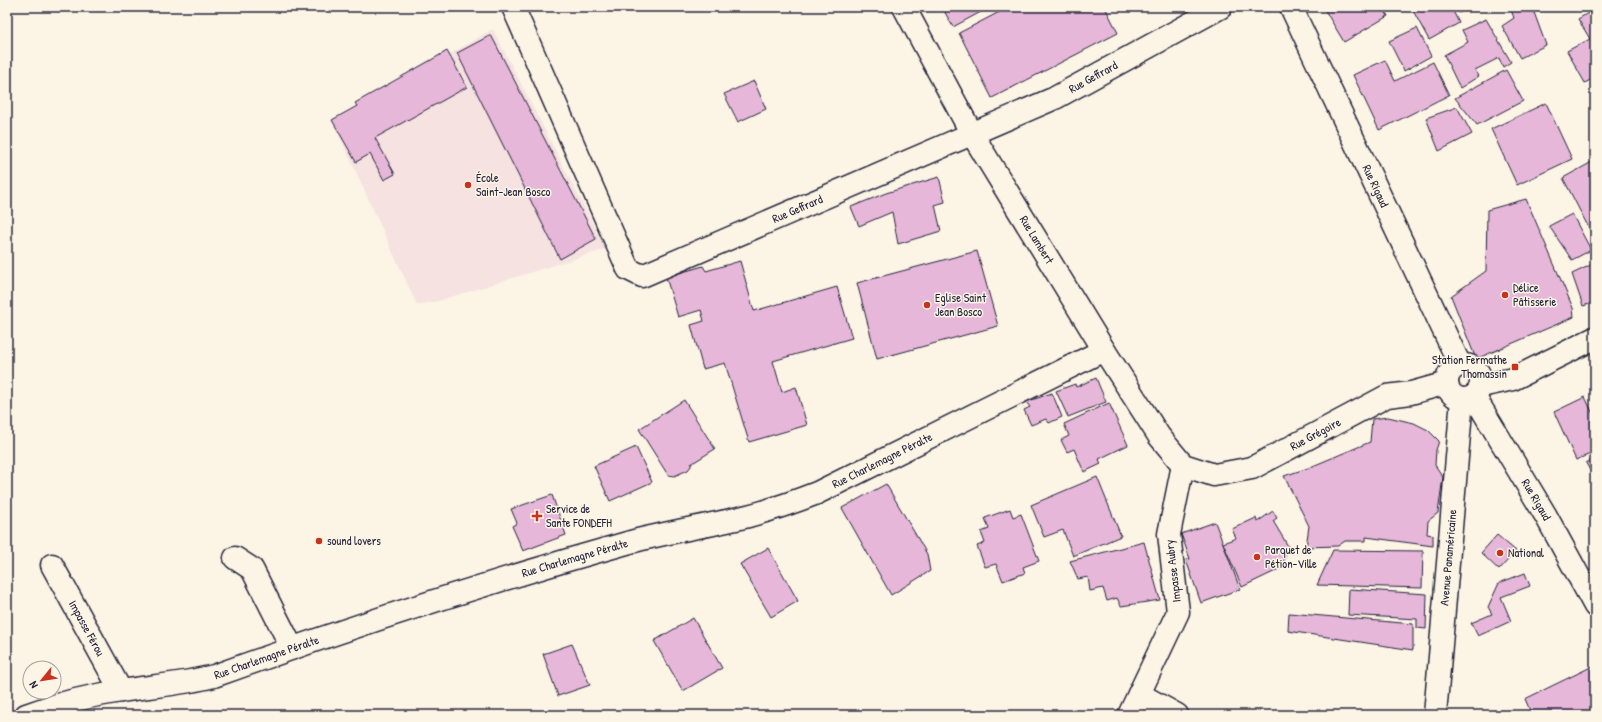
<svg xmlns="http://www.w3.org/2000/svg" width="1602" height="722" font-family="'Patrick Hand',sans-serif">
<style>
.built{fill:#f5e2e1}
.building{fill:#e6b7d9;stroke:#22223b}
.lines{fill:none;stroke-linecap:round;stroke-linejoin:round}
.minor-casing{stroke:#22223b;stroke-width:25}
.major-casing{stroke:#22223b;stroke-width:25}
.minor{stroke:#fcf5e5;stroke-width:22}
.major{stroke:#fcf5e5;stroke-width:22}
.poi-dot{fill:#c8321e;stroke:#fcf5e5;stroke-width:1.5}
.labels{text-anchor:middle;stroke-width:3;stroke-linejoin:round;paint-order:stroke}
.street-label{font-size:12px;fill:#22223b;stroke:#fcf5e5}
.poi-label{font-size:12px;fill:#22223b;stroke:#fcf5e5;text-anchor:start}
</style>
<rect width="100%" height="100%" fill="#fcf5e5"/>
<filter id="ink" filterUnits="userSpaceOnUse"><feTurbulence type="fractalNoise" baseFrequency=".025" numOctaves="2"/><feDisplacementMap in="SourceGraphic" scale="8" xChannelSelector="R" yChannelSelector="G"/><feConvolveMatrix kernelMatrix="1 2 1 2 8 2 1 2 1" color-interpolation-filters="sRGB"/></filter>
<g filter="url(#ink)">
<path class="built" d="M493,29L606,249L438,301L417,305L333,122Z"/>
<g class="building">
<path d="M942,7H990L953,27Z"/>
<path d="M1009,7H1105L1118,33L992,98L959,33Z"/>
<path d="M1323,7H1383L1388,16L1344,42Z"/>
<path d="M1411,7H1451L1459,23L1429,40Z"/>
<path d="M1457,7H1470L1459,13Z"/>
<path d="M1510,7H1532L1546,45L1520,58L1502,26L1514,18Z"/>
<path d="M1595,9V77L1585,83L1567,51L1590,39L1578,19Z"/>
<path d="M1486,19L1511,62L1503,67L1499,58L1475,70L1479,76L1460,88L1444,55L1468,42L1462,30Z"/>
<path d="M1417,28L1431,56L1404,71L1389,41Z"/>
<path d="M491,35L596,239L560,259L457,53Z"/>
<path d="M447,51L467,87L375,138L395,174L384,180L370,154L356,162L332,120L357,106L355,103Z"/>
<path d="M1385,60L1395,81L1433,62L1449,95L1379,130L1353,75Z"/>
<path d="M1506,70L1523,101L1477,125L1455,98Z"/>
<path d="M754,81L766,109L738,122L724,94Z"/>
<path d="M1546,103L1572,159L1517,185L1491,129Z"/>
<path d="M1457,107L1472,134L1439,151L1426,118Z"/>
<path d="M1592,162L1595,167V240L1563,178Z"/>
<path d="M939,177L945,202L935,205L941,231L898,244L892,212L859,226L851,207L886,193Z"/>
<path d="M1526,199L1573,308L1574,317L1476,359L1451,296L1486,271L1487,210Z"/>
<path d="M1572,214L1591,250L1572,260L1549,226Z"/>
<path d="M977,251L998,326L877,359L857,283Z"/>
<path d="M740,261L754,311L837,287L852,338L773,361L782,392L796,387L807,425L749,442L725,363L703,369L691,325L704,321L701,310L678,317L666,277L703,266L706,271Z"/>
<path d="M1595,263V302L1583,306L1572,274Z"/>
<path d="M1096,378L1106,402L1068,417L1056,391L1075,384L1076,387Z"/>
<path d="M1052,393L1062,417L1049,423L1046,419L1031,425L1024,410L1030,407L1026,402Z"/>
<path d="M1585,397L1595,418V452L1576,460L1554,412Z"/>
<path d="M684,400L715,449L691,464V466L688,470L674,476L668,475L639,429Z"/>
<path d="M1109,403L1128,445L1099,459L1101,464L1084,472L1074,449L1067,452L1061,440L1069,436L1064,424Z"/>
<path d="M1388,417L1414,423L1428,430L1439,441L1436,450L1435,465L1443,477L1438,513L1428,521L1427,534L1433,535V546L1366,537V541H1345L1338,546L1306,547L1309,526L1284,476L1308,468L1370,442L1372,419Z"/>
<path d="M636,447L652,482L610,501L594,466Z"/>
<path d="M1595,458V480L1586,463Z"/>
<path d="M1097,477L1121,536L1073,556L1063,530L1044,537L1031,505Z"/>
<path d="M886,484L927,554L930,571L891,595L842,508Z"/>
<path d="M552,495L566,535L523,551L512,526L517,523L511,509Z"/>
<path d="M1010,509L1013,517L1021,514L1039,561L1023,567L1025,573L1003,581L996,564L985,567L977,546L985,543L981,532L989,529L985,518Z"/>
<path d="M1273,511L1277,518L1273,521L1288,546L1282,568L1242,587L1223,543L1236,538L1232,529L1256,518L1257,522Z"/>
<path d="M1215,522L1240,589L1201,603L1186,560L1190,559L1181,534Z"/>
<path d="M1497,535L1516,551L1499,570L1481,553Z"/>
<path d="M1144,542L1160,600L1121,606L1117,598L1107,601L1103,588L1090,591L1088,577L1078,579L1070,561Z"/>
<path d="M768,548L798,601L771,617L740,564Z"/>
<path d="M1333,550L1423,551L1422,588L1317,585Z"/>
<path d="M1525,573L1530,586L1501,597L1511,621L1478,636L1471,623L1492,614L1488,607L1499,583Z"/>
<path d="M1349,589L1427,594L1426,629L1417,628V619L1348,615Z"/>
<path d="M1289,613L1413,624V650L1288,631Z"/>
<path d="M693,618L722,668L683,691L654,641Z"/>
<path d="M572,644L590,685L558,696L543,654Z"/>
<path d="M1595,665V715H1532L1525,699Z"/>
</g>
<g class="lines">
<defs>
<g id="minor">
<path id="s1" d="M513,7L628,269L642,276L1055,98L1221,7"/>
<path id="s2" d="M1291,7L1460,365"/>
<path id="s3" d="M1474,396L1546,516L1595,606"/>
<path d="M235,558L252,569L292,648"/>
<path id="s4" d="M52,565L121,691"/>
<path d="M1139,694L1177,715"/>
<path id="s5" d="M26,715C56,704 88,696 121,691C152,686 183,684 214,676C350,627 488,582 627,543C667,532 708,526 748,516C771,510 794,502 817,493L1104,350"/>
<path d="M1129,715L1178,612L1169,534L1183,465"/>
</g>
<g id="major">
<path id="s6" d="M904,7L972,134L1104,350L1159,436L1183,465L1214,475L1252,468L1387,396L1411,393L1447,383"/>
<circle cx="1464" cy="382" r="17"/>
<path d="M1481,386L1513,379L1595,338"/>
<path id="s7" d="M1435,715L1462,399"/>
</g>
</defs>
<use href="#minor" class="minor-casing"/>
<use href="#major" class="major-casing"/>
<use href="#minor" class="minor"/>
<use href="#major" class="major"/>
</g>
</g>
<g class="poi-dot">
<circle cx="468" cy="185" r="4"/>
<circle cx="1505" cy="295" r="4"/>
<circle cx="927" cy="305" r="4"/>
<rect x="1511" y="363" width="8" height="8" rx="2"/>
<path d="M535 510h4v4h4v4h-4v4h-4v-4h-4v-4h4z"/>
<circle cx="319" cy="541" r="4"/>
<circle cx="1500" cy="553" r="4"/>
<circle cx="1257" cy="557" r="4"/>
</g>
<g class="labels">
<g class="street-label">
<text dy="4" stroke="none"><textPath href="#s1" startOffset="795">Rue Geffrard</textPath></text>
<text dy="4" stroke="none"><textPath href="#s2" startOffset="198">Rue Rigaud</textPath></text>
<text dy="4" stroke="none"><textPath href="#s1" startOffset="471">Rue Geffrard</textPath></text>
<text dy="4" stroke="none"><textPath href="#s6" startOffset="268">Rue Lambert</textPath></text>
<text dy="4" stroke="none"><textPath href="#s6" startOffset="680">Rue Grégoire</textPath></text>
<text dy="4" stroke="none"><textPath href="#s5" startOffset="896">Rue Charlemagne Péralte</textPath></text>
<text dy="4" stroke="none"><textPath href="#s3" startOffset="121">Rue Rigaud</textPath></text>
<text dy="4" stroke="none"><textPath href="#s7" startOffset="158">Avenue Panaméricaine</textPath></text>
<text dy="4" stroke="none"><textPath href="#s5" startOffset="572">Rue Charlemagne Péralte</textPath></text>
<text transform="translate(1173 571) rotate(-97)" y="4">Impasse Aubry</text>
<text dy="4" stroke="none"><textPath href="#s4" startOffset="72">Impasse Férou</textPath></text>
<text dy="4" stroke="none"><textPath href="#s5" startOffset="248">Rue Charlemagne Péralte</textPath></text>
</g>
<g class="poi-label">
<text x="476" y="182">École<tspan x="476" dy="14">Saint-Jean Bosco</tspan></text>
<text x="1513" y="292">Délice<tspan x="1513" dy="14">Pâtisserie</tspan></text>
<text x="935" y="302">Eglise Saint<tspan x="935" dy="14">Jean Bosco</tspan></text>
<text x="1507" y="364" text-anchor="end">Station Fermathe<tspan x="1507" dy="14">Thomassin</tspan></text>
<text x="546" y="513">Service de<tspan x="546" dy="14">Sante FONDEFH</tspan></text>
<text x="327" y="545">sound lovers</text>
<text x="1265" y="554">Parquet de<tspan x="1265" dy="14">Pétion-Ville</tspan></text>
<text x="1508" y="557">National</text>
</g>
</g>
<rect width="1602" height="722" fill="none" stroke="#fcf5e5" stroke-width="24"/>
<rect x="12" y="12" width="1578" height="698" fill="none" stroke="#22223b" stroke-width="1.5" filter="url(#ink)"/>
<g transform="translate(42 680) rotate(240)"><circle r="19" fill="#fcf5e5" stroke="#a5a1a1"/>
<path d="M0-3L7 15L0 10L-7 15Z" fill="#c8321e"/>
<text y="-6" font-size="11" font-weight="bold" text-anchor="middle" fill="#22223b">N</text>
</g>
</svg>
